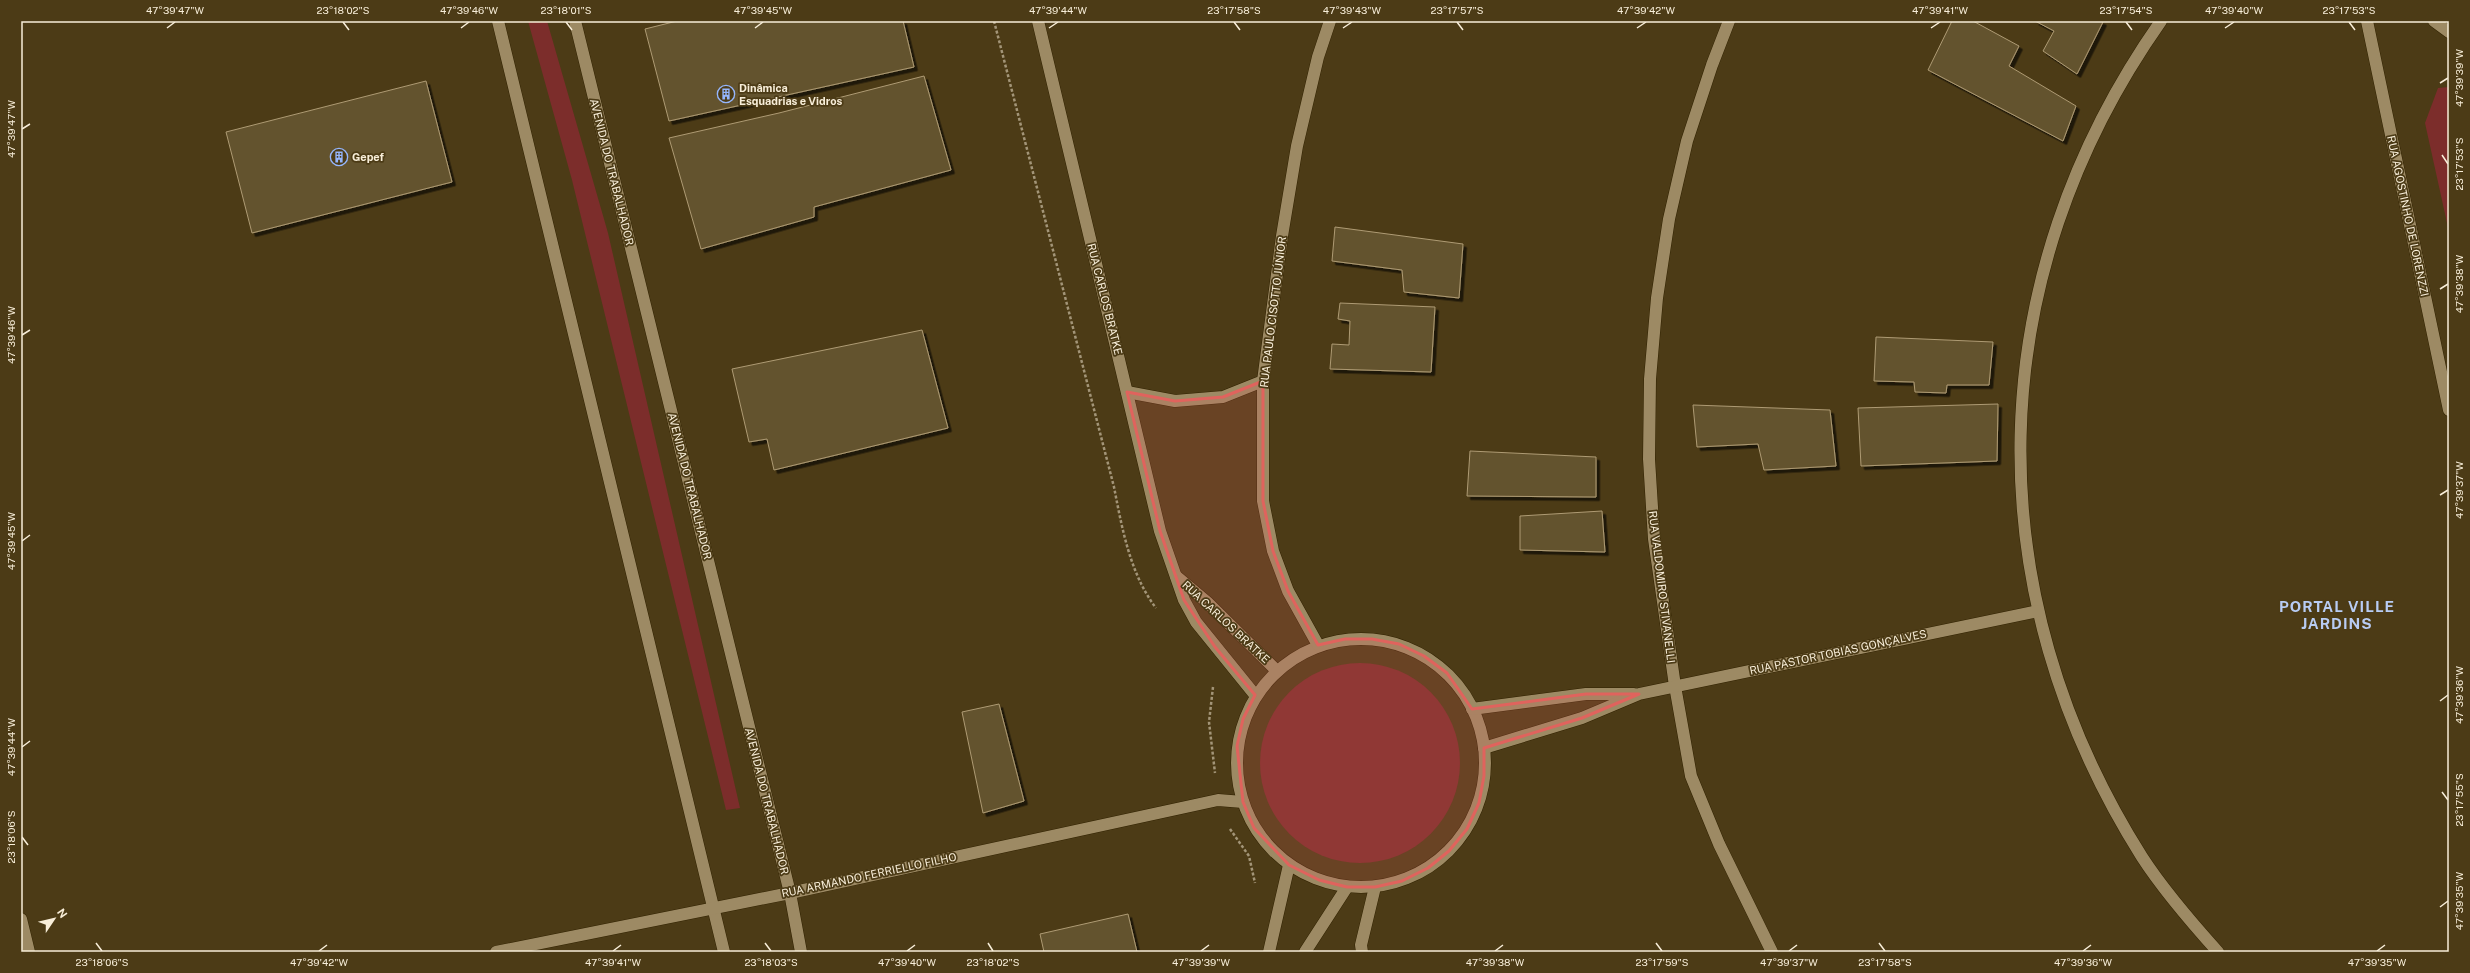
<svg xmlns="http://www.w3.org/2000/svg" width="2470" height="973" font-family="'Public Sans',sans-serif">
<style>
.green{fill:#7c2d2b}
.building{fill:#64532e;stroke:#ae9b74;filter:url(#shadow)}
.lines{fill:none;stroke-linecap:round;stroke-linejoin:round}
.minor-casing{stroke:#312200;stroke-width:13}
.path{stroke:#a39578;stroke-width:2.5;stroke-dasharray:3 2;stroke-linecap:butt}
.minor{stroke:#9d8a64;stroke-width:12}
.marked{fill:#e0635d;fill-opacity:0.2;stroke:#e0635d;stroke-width:3;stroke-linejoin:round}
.ticks{fill:none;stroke:#f8eed9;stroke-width:1.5}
.labels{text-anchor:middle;stroke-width:3.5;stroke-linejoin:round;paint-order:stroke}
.poi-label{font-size:11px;font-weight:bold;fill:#f8eed9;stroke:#4c3b16;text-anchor:start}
.street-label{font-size:11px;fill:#f8eed9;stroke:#4c3b16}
.district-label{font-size:15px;font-weight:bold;letter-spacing:1px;fill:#b8ccf4;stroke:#4c3b16}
.neatline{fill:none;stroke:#f8eed9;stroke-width:1.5}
.ticks-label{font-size:10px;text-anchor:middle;fill:#f8eed9}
</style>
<defs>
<filter id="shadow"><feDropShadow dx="3.5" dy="3.5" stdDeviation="0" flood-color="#0009"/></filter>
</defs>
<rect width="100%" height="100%" fill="#4c3b16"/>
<g class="green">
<path d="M528,21H547L608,233L740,808L726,810L572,180Z"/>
<path d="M2449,87V232L2425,123L2438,88Z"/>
<circle cx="1360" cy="763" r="100"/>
</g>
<g class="building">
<path d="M677,21H903L914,67L669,121L645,29Z"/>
<path d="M1952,21H1973L2019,46L2009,66L2076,106L2063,141L1928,70Z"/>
<path d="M2035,21H2101L2103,22L2077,74L2043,51L2054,31Z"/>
<path d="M924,76L951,170L814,207V217L701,249L669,138L779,113Z"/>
<path d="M426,81L452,182L252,233L226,132Z"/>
<path d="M1335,227L1463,244L1459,298L1404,292L1402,270L1332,261Z"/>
<path d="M1340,303L1435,307L1431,372L1330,369L1332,344L1349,345L1350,321L1338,319Z"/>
<path d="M922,330L948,428L774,470L767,439L749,442L732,369Z"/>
<path d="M1876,337L1993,342L1989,385H1947L1946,393L1915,392L1914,382L1874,381Z"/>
<path d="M1998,404L1997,461L1861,466L1858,408Z"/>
<path d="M1693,405L1830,410L1836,466L1764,470L1758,444L1697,447Z"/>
<path d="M1470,451L1596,457V497L1467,496Z"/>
<path d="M1602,511L1605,552L1520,550V516Z"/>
<path d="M999,704L1024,801L983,813L962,712Z"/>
<path d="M1128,914L1137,952H1044L1040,934Z"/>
</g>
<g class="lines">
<defs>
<g id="minor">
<path d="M498,21L724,952"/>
<path d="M575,21L790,893L801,952"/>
<path d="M1038,21L1160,531L1184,600L1196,622L1255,695"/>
<path d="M1729,21L1712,65L1687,141L1669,219L1657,298L1650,379L1649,459L1654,539L1675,686L1691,776L1719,844L1772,952"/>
<path d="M2161,21C1980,278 1974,591 2142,857C2164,891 2191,922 2218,952"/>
<path d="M2367,21L2449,410"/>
<path d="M2434,21L2449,32"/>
<path d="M1127,392L1175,401L1223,397L1263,381"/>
<path d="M1176,576L1207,602L1276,670"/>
<circle cx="1361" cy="763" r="124"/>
<path d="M1318,645L1288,591L1273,551L1263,501V381L1282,236L1297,146L1318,57L1330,21"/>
<path d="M1472,709L1586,694H1634"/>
<path d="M1484,748L1582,718L1639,694L2038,611"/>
<path d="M21,919L29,952"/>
<path d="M496,952L790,893L1218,800L1243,802"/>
<path d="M1269,952L1289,865"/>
<path d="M1305,952L1347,887"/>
<path d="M1362,952L1361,945L1375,887"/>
</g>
</defs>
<use href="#minor" class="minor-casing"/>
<g class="path">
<path d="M994,21L1114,487C1122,528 1130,574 1156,608"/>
<path d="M1213,687L1209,722L1215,773"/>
<path d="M1230,829L1249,856L1255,883"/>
</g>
<use href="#minor" class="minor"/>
</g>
<path class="marked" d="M1263,381V501L1273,551L1288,591L1318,645L1345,639H1372L1399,644L1424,656L1447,673L1472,709L1586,694H1639L1582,718L1484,748V776L1479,803L1467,829L1449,851L1428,868L1402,881L1375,887H1347L1319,880L1289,865L1254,828L1243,802L1237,746L1243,719L1255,695L1215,647L1184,600L1160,531L1127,392L1175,401L1223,397Z"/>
<path class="ticks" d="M343,22L349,30M566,22L572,30M1234,22L1240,30M1457,22L1463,30M2126,22L2132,30M2349,22L2355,30M167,28L175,22M461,28L469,22M755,28L763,22M1049,28L1058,22M1343,28L1352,22M1637,28L1646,22M1931,28L1940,22M2225,28L2234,22M2440,83L2448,78M22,129L30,124M2442,155L2448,164M2440,289L2448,284M22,335L30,330M2440,495L2448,490M22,541L30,535M2440,701L2448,695M22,747L30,741M2442,792L2448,800M22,837L28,845M2440,907L2448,901M96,943L102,951M765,943L771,951M988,943L993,951M1656,943L1662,951M1879,943L1885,951M319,951L327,945M613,951L621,945M907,951L915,945M1201,951L1209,945M1495,951L1503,945M1789,951L1797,945M2083,951L2091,945M2377,951L2385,945"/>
<defs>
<symbol id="building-ring" viewBox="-11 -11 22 22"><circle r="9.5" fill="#4c3b16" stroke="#95b6fd" stroke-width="1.5"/><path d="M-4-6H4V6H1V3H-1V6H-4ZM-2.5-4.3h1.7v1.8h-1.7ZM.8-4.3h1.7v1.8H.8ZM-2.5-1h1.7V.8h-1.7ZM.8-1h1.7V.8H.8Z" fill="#95b6fd"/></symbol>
</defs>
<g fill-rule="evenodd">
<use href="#building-ring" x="716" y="84" width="20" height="20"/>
<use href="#building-ring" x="329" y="147" width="20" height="20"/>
</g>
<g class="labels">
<g class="poi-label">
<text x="739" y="92">Dinâmica<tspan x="739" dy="13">Esquadrias e Vidros</tspan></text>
<text x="352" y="161">Gepef</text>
</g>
<g class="street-label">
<text transform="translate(612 172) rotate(76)" y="4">AVENIDA DO TRABALHADOR</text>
<text transform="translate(2408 216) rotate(78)" y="4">RUA AGOSTINHO DE LORENZZI</text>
<text transform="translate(1105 299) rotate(76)" y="4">RUA CARLOS BRATKE</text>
<text transform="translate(1273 312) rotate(-83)" y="4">RUA PAULO CISOTTO JÚNIOR</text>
<text transform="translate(690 486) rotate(76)" y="4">AVENIDA DO TRABALHADOR</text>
<text transform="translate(1662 587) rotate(83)" y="4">RUA VALDOMIRO STIVANELLI</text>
<text transform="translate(1226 622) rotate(43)" y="4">RUA CARLOS BRATKE</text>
<text transform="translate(1838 652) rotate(-12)" y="4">RUA PASTOR TOBIAS GONÇALVES</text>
<text transform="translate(767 801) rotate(76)" y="4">AVENIDA DO TRABALHADOR</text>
<text transform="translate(869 875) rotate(-12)" y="4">RUA ARMANDO FERRIELLO FILHO</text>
</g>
<g class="district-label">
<text x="2337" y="612">PORTAL VILLE<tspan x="2337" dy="17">JARDINS</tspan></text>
</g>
</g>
<rect width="2470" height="973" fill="none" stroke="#4c3b16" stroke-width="44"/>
<g transform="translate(54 919) rotate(55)" stroke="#4c3b16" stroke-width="3" paint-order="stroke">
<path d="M0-3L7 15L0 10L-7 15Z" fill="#f8eed9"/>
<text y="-6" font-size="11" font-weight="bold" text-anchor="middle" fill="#f8eed9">N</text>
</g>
<rect x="22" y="22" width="2426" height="929" class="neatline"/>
<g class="ticks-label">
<text x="175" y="14">47°39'47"W</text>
<text x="343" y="14">23°18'02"S</text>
<text x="469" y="14">47°39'46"W</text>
<text x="566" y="14">23°18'01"S</text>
<text x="763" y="14">47°39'45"W</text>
<text x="1058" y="14">47°39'44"W</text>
<text x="1234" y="14">23°17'58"S</text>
<text x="1352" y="14">47°39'43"W</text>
<text x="1457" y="14">23°17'57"S</text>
<text x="1646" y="14">47°39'42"W</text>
<text x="1940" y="14">47°39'41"W</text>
<text x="2126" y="14">23°17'54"S</text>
<text x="2234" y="14">47°39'40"W</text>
<text x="2349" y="14">23°17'53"S</text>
<text transform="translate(2459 78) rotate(-90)" y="4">47°39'39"W</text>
<text transform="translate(11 129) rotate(-90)" y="4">47°39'47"W</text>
<text transform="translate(2459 164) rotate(-90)" y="4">23°17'53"S</text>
<text transform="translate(2459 284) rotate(-90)" y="4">47°39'38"W</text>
<text transform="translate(11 335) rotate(-90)" y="4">47°39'46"W</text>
<text transform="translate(2459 490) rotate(-90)" y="4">47°39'37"W</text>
<text transform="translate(11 541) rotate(-90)" y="4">47°39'45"W</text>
<text transform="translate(2459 695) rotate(-90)" y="4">47°39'36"W</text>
<text transform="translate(11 747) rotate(-90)" y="4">47°39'44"W</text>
<text transform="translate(2459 800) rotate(-90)" y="4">23°17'55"S</text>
<text transform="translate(11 837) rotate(-90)" y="4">23°18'06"S</text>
<text transform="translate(2459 901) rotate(-90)" y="4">47°39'35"W</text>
<text x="102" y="966">23°18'06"S</text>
<text x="319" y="966">47°39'42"W</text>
<text x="613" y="966">47°39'41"W</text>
<text x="771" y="966">23°18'03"S</text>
<text x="907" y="966">47°39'40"W</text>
<text x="993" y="966">23°18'02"S</text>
<text x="1201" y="966">47°39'39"W</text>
<text x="1495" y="966">47°39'38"W</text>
<text x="1662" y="966">23°17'59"S</text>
<text x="1789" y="966">47°39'37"W</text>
<text x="1885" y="966">23°17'58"S</text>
<text x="2083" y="966">47°39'36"W</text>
<text x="2377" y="966">47°39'35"W</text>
</g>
</svg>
